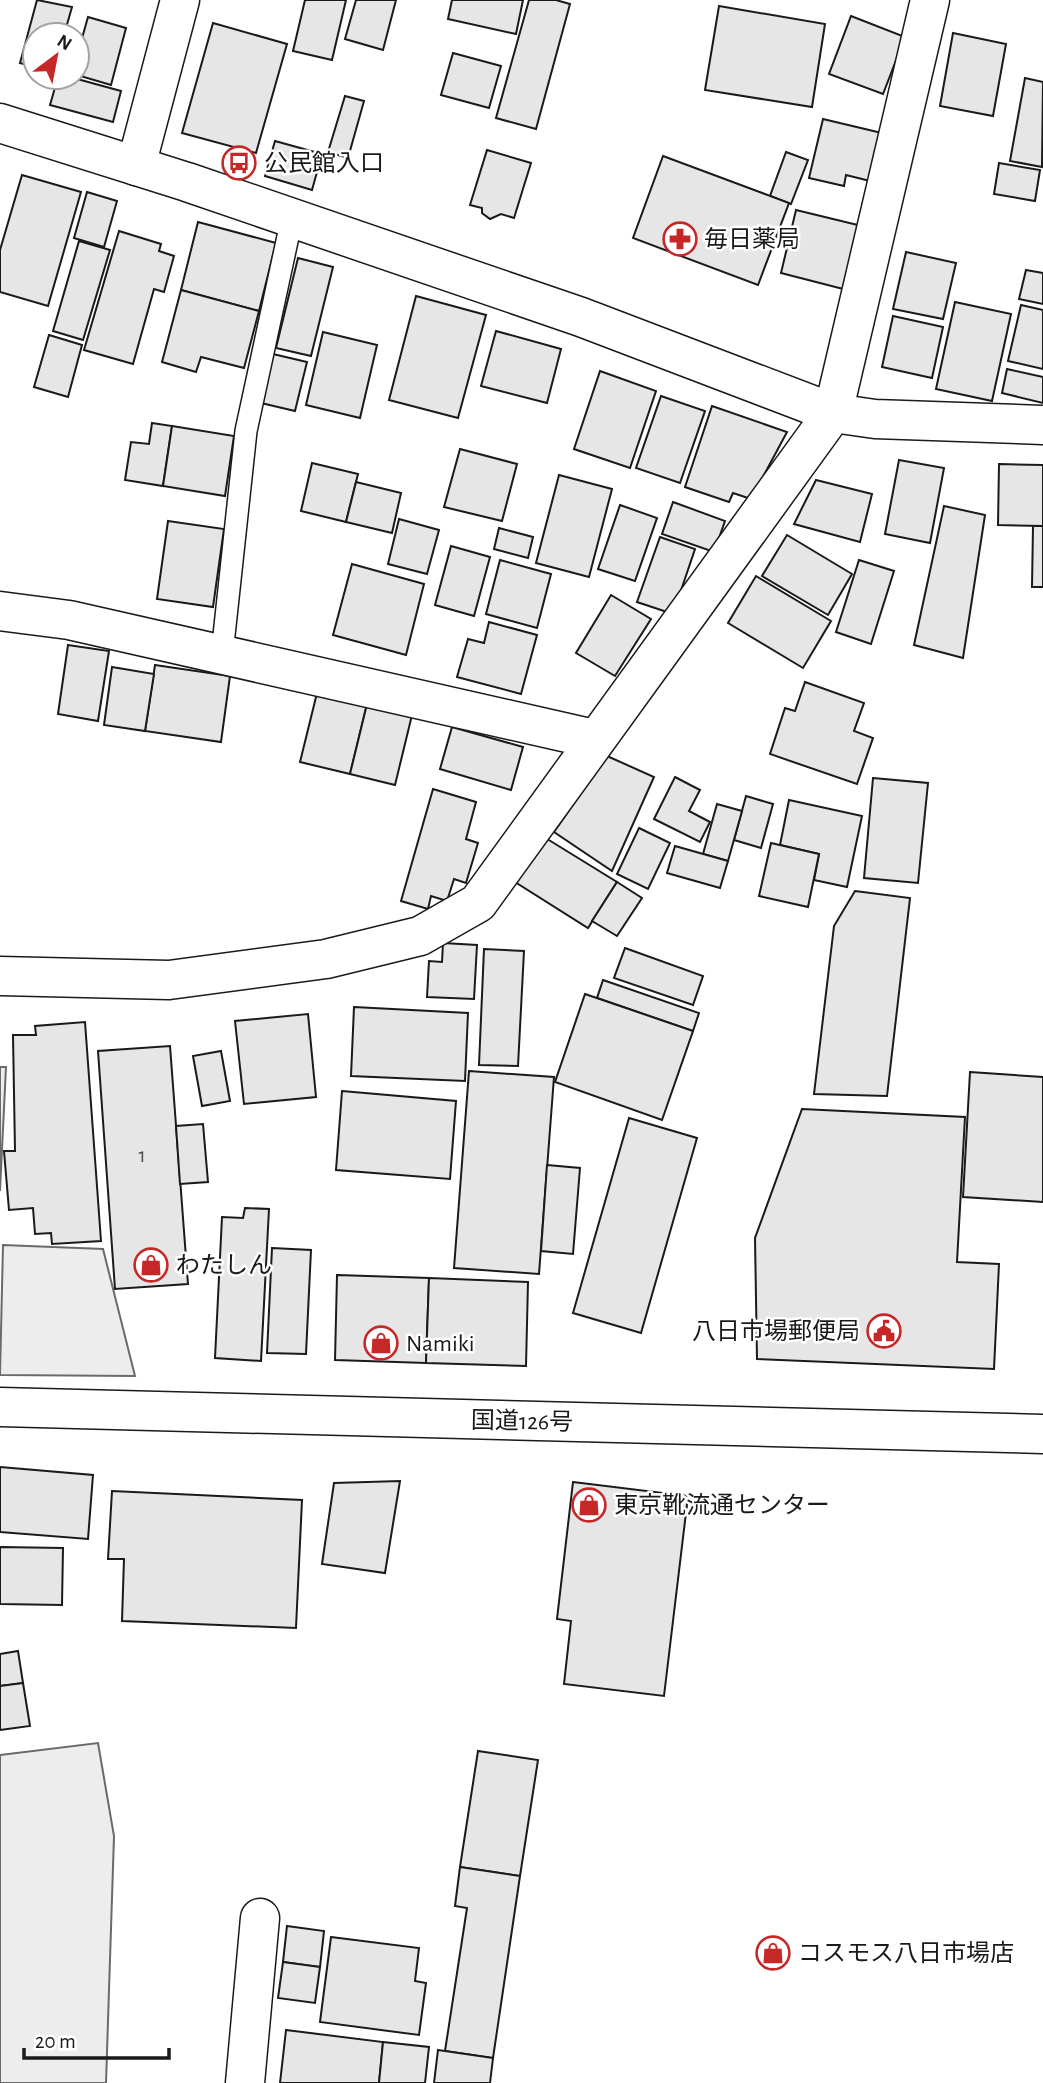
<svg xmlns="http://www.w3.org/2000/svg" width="1043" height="2083" font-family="'Alegreya Sans','Noto Sans JP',sans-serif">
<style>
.parking{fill:#ededed;stroke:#6a6a6a;stroke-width:2}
.building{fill:#e6e6e6;stroke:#1a1a1a;stroke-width:2}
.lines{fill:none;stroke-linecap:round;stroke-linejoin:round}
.lane-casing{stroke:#1a1a1a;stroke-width:24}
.street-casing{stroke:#1a1a1a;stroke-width:41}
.secondary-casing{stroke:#1a1a1a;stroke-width:41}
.highway-casing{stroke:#1a1a1a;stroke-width:41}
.lane{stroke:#fff;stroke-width:21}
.street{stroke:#fff;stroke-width:38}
.secondary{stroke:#fff;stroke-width:38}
.highway{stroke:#fff;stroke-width:38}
.labels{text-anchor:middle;stroke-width:5;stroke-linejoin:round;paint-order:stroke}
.number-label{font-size:21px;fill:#4d4d4d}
.poi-label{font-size:24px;fill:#1a1a1a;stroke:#fff;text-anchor:start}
.street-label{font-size:24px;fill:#1a1a1a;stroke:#fff}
</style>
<rect width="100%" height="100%" fill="#fff"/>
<g class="parking">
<path d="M0,1067H6L0,1191Z"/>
<path d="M3,1245L103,1249L135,1376L0,1375Z"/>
<path d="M98,1743L114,1836L106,2083H0V1755Z"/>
</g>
<g class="building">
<path d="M37,0L72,7L64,35H35V67L20,63Z"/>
<path d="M305,0H346L332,60L293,51Z"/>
<path d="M356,0H396L383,50L345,39Z"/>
<path d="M452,0H523L516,34L448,19Z"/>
<path d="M529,0H556L570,4L536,129L496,118Z"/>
<path d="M719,6L825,24L812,107L705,90Z"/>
<path d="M851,16L905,37L883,94L829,74Z"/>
<path d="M88,17L126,28L111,85L77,75V56Z"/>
<path d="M213,23L287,44L256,153L182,133Z"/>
<path d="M953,33L1006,44L993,116L940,106Z"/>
<path d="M453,53L501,66L489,108L441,95Z"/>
<path d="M58,77H70L121,91L113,122L50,105Z"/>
<path d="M1025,78L1043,82L1042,167L1010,161Z"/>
<path d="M345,96L364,101L348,158L328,152Z"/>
<path d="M823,119L886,134L874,182L846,175L844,186L809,178Z"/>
<path d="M275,141L322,154L312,190L265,176Z"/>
<path d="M487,150L531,163L514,218L501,214L490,219L482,213V208L470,205Z"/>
<path d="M786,152L808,160L791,204L770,196Z"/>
<path d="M663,156L789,203L758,285L633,238Z"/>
<path d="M999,163L1040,170L1035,201L994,194Z"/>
<path d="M22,175L81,192L48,306L0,292V250Z"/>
<path d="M87,192L117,201L104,247L74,238Z"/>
<path d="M796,210L866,227L851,291L781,273Z"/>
<path d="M198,222L276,243L259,311L181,290Z"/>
<path d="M119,231L161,244L159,251L174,256L164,292L154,289L133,364L84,350Z"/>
<path d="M79,241L110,250L83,340L53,331Z"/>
<path d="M906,252L956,263L943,319L893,309Z"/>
<path d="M298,258L333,267L311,356L276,348Z"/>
<path d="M1026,270L1043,273V304L1019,299Z"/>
<path d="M181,290L259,311L244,368L201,357L196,372L162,362Z"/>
<path d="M416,296L486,315L458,418L389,400Z"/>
<path d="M955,302L1011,314L992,401L936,389Z"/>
<path d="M1021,305L1043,310V369L1008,361Z"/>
<path d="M893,316L943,327L932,378L882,367Z"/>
<path d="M496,331L561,349L547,403L481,386Z"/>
<path d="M323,332L377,345L360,418L306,405Z"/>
<path d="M49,335L82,345L68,397L34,387Z"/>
<path d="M273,354L307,362L295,411L261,403Z"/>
<path d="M1007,369L1043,377V403L1002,393Z"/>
<path d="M600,371L656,391L630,468L574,449Z"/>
<path d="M661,396L705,411L680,483L636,468Z"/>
<path d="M712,406L787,432L751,499L733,493L729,502L685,487Z"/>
<path d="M152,423L172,426L163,486L125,480L131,442L149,444Z"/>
<path d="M172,426L234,436L225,496L163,486Z"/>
<path d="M460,449L517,464L502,521L444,507Z"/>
<path d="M899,460L944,468L930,543L885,534Z"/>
<path d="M312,463L358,474L346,522L301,511Z"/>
<path d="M999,464L1043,465V526L998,525Z"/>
<path d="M559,475L612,489L589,577L536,563Z"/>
<path d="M816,480L872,494L860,542L794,524Z"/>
<path d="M356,482L401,493L392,533L346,522Z"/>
<path d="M673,502L725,521L714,552L662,534Z"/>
<path d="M620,505L657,518L635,581L598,569Z"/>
<path d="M944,506L985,515L963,658L914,645Z"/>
<path d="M399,519L439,530L427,574L388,564Z"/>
<path d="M168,521L224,529L213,607L157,599Z"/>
<path d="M1033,526H1043V587H1032Z"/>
<path d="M499,528L533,537L528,558L494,549Z"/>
<path d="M787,535L852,574L828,615L762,576Z"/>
<path d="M660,537L695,549L673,614L637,602Z"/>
<path d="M451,546L490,557L474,616L435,605Z"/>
<path d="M500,560L551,574L537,628L486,614Z"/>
<path d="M859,560L894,571L871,644L836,632Z"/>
<path d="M352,564L424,584L406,655L333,635Z"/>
<path d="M756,576L831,621L803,668L728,623Z"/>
<path d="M611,595L651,619L615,676L576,653Z"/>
<path d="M489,622L537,635L521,694L457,677L468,639L484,643Z"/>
<path d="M68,645L109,651L98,721L58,714Z"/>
<path d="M155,665L230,676L221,742L145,731Z"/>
<path d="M112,667L154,674L145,731L104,725Z"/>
<path d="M805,682L864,703L854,731L873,738L857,784L770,754L785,708L795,711Z"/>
<path d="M317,693L367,704L350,774L300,762Z"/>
<path d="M367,704L412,715L395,785L350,774Z"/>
<path d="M452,727L523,747L511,790L440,769Z"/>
<path d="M607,756L654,777L612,871L554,832Z"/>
<path d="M675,777L700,790L689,811L710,822L700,842L654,819Z"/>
<path d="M873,778L928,783L918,883L864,878Z"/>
<path d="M433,789L476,802L466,839L478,843L466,883L454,879L447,901L431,896L428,909L401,901Z"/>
<path d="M746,796L773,804L761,848L734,840Z"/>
<path d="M789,800L862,816L847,887L814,880L819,854L780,845Z"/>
<path d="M717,804L742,811L728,861L703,854Z"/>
<path d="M639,828L670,843L648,889L617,874Z"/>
<path d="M544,837L617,882L588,928L515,882Z"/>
<path d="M771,843L819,854L808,907L759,896Z"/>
<path d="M675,846L728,861L720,888L667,873Z"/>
<path d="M617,882L642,898L617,936L592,921Z"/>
<path d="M855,891L910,898L887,1096L814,1094L834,926Z"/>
<path d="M443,943L477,945L474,999L427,997L429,961L442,962Z"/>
<path d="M625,948L703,976L693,1005L614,978Z"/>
<path d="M484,949L524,951L518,1066L479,1065Z"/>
<path d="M603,980L699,1013L693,1031L597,998Z"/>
<path d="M585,994L693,1031L662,1120L555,1082Z"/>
<path d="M354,1007L468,1013L465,1081L351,1076Z"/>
<path d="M308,1014L316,1097L244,1104L235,1021Z"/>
<path d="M85,1022L101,1241L52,1244L51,1233L35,1234L33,1208L9,1210L4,1151H15L13,1035H36L35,1026Z"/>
<path d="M170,1046L188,1284L115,1289L98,1051Z"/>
<path d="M221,1051L230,1101L202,1106L193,1056Z"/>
<path d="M469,1071L554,1077L539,1274L454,1268Z"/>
<path d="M970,1072L1043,1077V1202L963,1197Z"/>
<path d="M342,1091L456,1101L450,1179L336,1170Z"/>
<path d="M802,1109L965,1117L957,1262L999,1264L994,1369L757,1359L755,1238Z"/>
<path d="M629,1118L697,1138L641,1333L573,1313Z"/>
<path d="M203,1124L208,1182L180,1184L176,1126Z"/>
<path d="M547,1165L580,1168L573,1254L541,1251Z"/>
<path d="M245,1208L269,1209L261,1361L215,1358L222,1217L243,1218Z"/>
<path d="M272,1248L311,1250L306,1354L267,1353Z"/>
<path d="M337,1275L429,1278L426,1363L335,1360Z"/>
<path d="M429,1278L528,1282L526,1366L426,1363Z"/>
<path d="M0,1467L93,1475L88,1539L0,1532Z"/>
<path d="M400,1481L385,1573L322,1564L334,1483Z"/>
<path d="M573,1482L688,1496L664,1696L564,1684L571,1621L557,1619Z"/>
<path d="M112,1491L302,1500L296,1628L122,1621L124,1559H108Z"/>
<path d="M0,1547L63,1548L62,1605L0,1604Z"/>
<path d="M18,1651L23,1683L0,1686V1654Z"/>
<path d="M23,1683L30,1726L0,1730V1686Z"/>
<path d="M478,1751L538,1760L520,1876L460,1867Z"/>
<path d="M460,1867L520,1876L493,2058L445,2051L467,1908L455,1906Z"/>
<path d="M287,1926L324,1931L320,1967L283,1962Z"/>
<path d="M331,1937L419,1948L415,1981L426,1983L419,2035L320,2022Z"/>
<path d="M283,1962L320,1967L315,2003L278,1998Z"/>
<path d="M286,2030L383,2042L379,2083H280Z"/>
<path d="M383,2042L429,2047L425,2083H379Z"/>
<path d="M438,2050L493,2058L490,2083H434Z"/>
</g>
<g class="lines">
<defs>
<path id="lane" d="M222,654L246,431L292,218"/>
<g id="street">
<path d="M0,611L69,620L594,739"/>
<path d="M0,976L169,980L326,959L420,936L478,903L833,413L930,0"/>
<path d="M245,2083L260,1918"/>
</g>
<g id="secondary">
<path d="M0,123L187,182L581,317L833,413L875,419L1043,425"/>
<path d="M136,166L180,0"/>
</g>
<path id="highway" d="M0,1407L1043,1434"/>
</defs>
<use href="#lane" class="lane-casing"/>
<use href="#street" class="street-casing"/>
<use href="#secondary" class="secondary-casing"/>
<use href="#highway" class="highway-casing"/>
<use href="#lane" class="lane"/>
<use href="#street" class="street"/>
<use href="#secondary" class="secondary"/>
<use href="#highway" class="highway"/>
</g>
<defs>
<symbol id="bus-ring" viewBox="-11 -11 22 22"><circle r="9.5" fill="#fff" stroke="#c62828" stroke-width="1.5"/><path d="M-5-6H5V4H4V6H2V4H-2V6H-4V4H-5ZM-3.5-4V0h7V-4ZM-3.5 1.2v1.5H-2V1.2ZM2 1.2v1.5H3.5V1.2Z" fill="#c62828"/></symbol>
<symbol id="pharmacy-ring" viewBox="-11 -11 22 22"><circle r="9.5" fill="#fff" stroke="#c62828" stroke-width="1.5"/><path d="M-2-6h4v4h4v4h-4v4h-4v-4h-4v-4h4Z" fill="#c62828"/></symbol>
<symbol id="shop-ring" viewBox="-11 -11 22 22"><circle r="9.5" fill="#fff" stroke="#c62828" stroke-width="1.5"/><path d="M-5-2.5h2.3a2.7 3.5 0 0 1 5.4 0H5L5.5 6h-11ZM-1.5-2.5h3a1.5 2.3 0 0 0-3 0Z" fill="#c62828"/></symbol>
<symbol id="civic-ring" viewBox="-11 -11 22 22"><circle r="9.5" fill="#fff" stroke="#c62828" stroke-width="1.5"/><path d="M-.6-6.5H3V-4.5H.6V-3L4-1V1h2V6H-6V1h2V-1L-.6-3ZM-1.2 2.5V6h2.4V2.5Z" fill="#c62828"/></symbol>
</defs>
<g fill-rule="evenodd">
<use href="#bus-ring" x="220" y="144" width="38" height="38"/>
<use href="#pharmacy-ring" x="661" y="220" width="38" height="38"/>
<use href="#shop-ring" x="132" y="1246" width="38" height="38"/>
<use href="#civic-ring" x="865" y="1312" width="38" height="38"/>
<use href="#shop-ring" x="362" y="1324" width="38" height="38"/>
<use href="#shop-ring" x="570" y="1486" width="38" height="38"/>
<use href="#shop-ring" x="754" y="1934" width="38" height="38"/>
</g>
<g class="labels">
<g class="number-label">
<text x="142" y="1162">1</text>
</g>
<g class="poi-label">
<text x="264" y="171">公民館入口</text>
<text x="704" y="247">毎日薬局</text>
<text x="176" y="1273">わたしん</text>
<text x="860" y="1339" text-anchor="end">八日市場郵便局</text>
<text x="406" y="1351">Namiki</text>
<text x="614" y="1513">東京靴流通センター</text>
<text x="798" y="1961">コスモス八日市場店</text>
</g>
<g class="street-label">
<text transform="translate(522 1421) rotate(1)" y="8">国道126号</text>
</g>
</g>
<g transform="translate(56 56) rotate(32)"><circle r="33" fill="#ffffff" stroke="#a3a3a3" stroke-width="2"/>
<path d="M0-5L12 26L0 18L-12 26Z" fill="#c62828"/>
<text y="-10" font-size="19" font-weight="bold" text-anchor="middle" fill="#1a1a1a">N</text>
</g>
<path d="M24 2048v10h145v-10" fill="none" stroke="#1a1a1a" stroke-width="3.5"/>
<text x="35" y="2048" font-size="21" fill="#1a1a1a" stroke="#ffffff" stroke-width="5" paint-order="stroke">20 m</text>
</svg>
